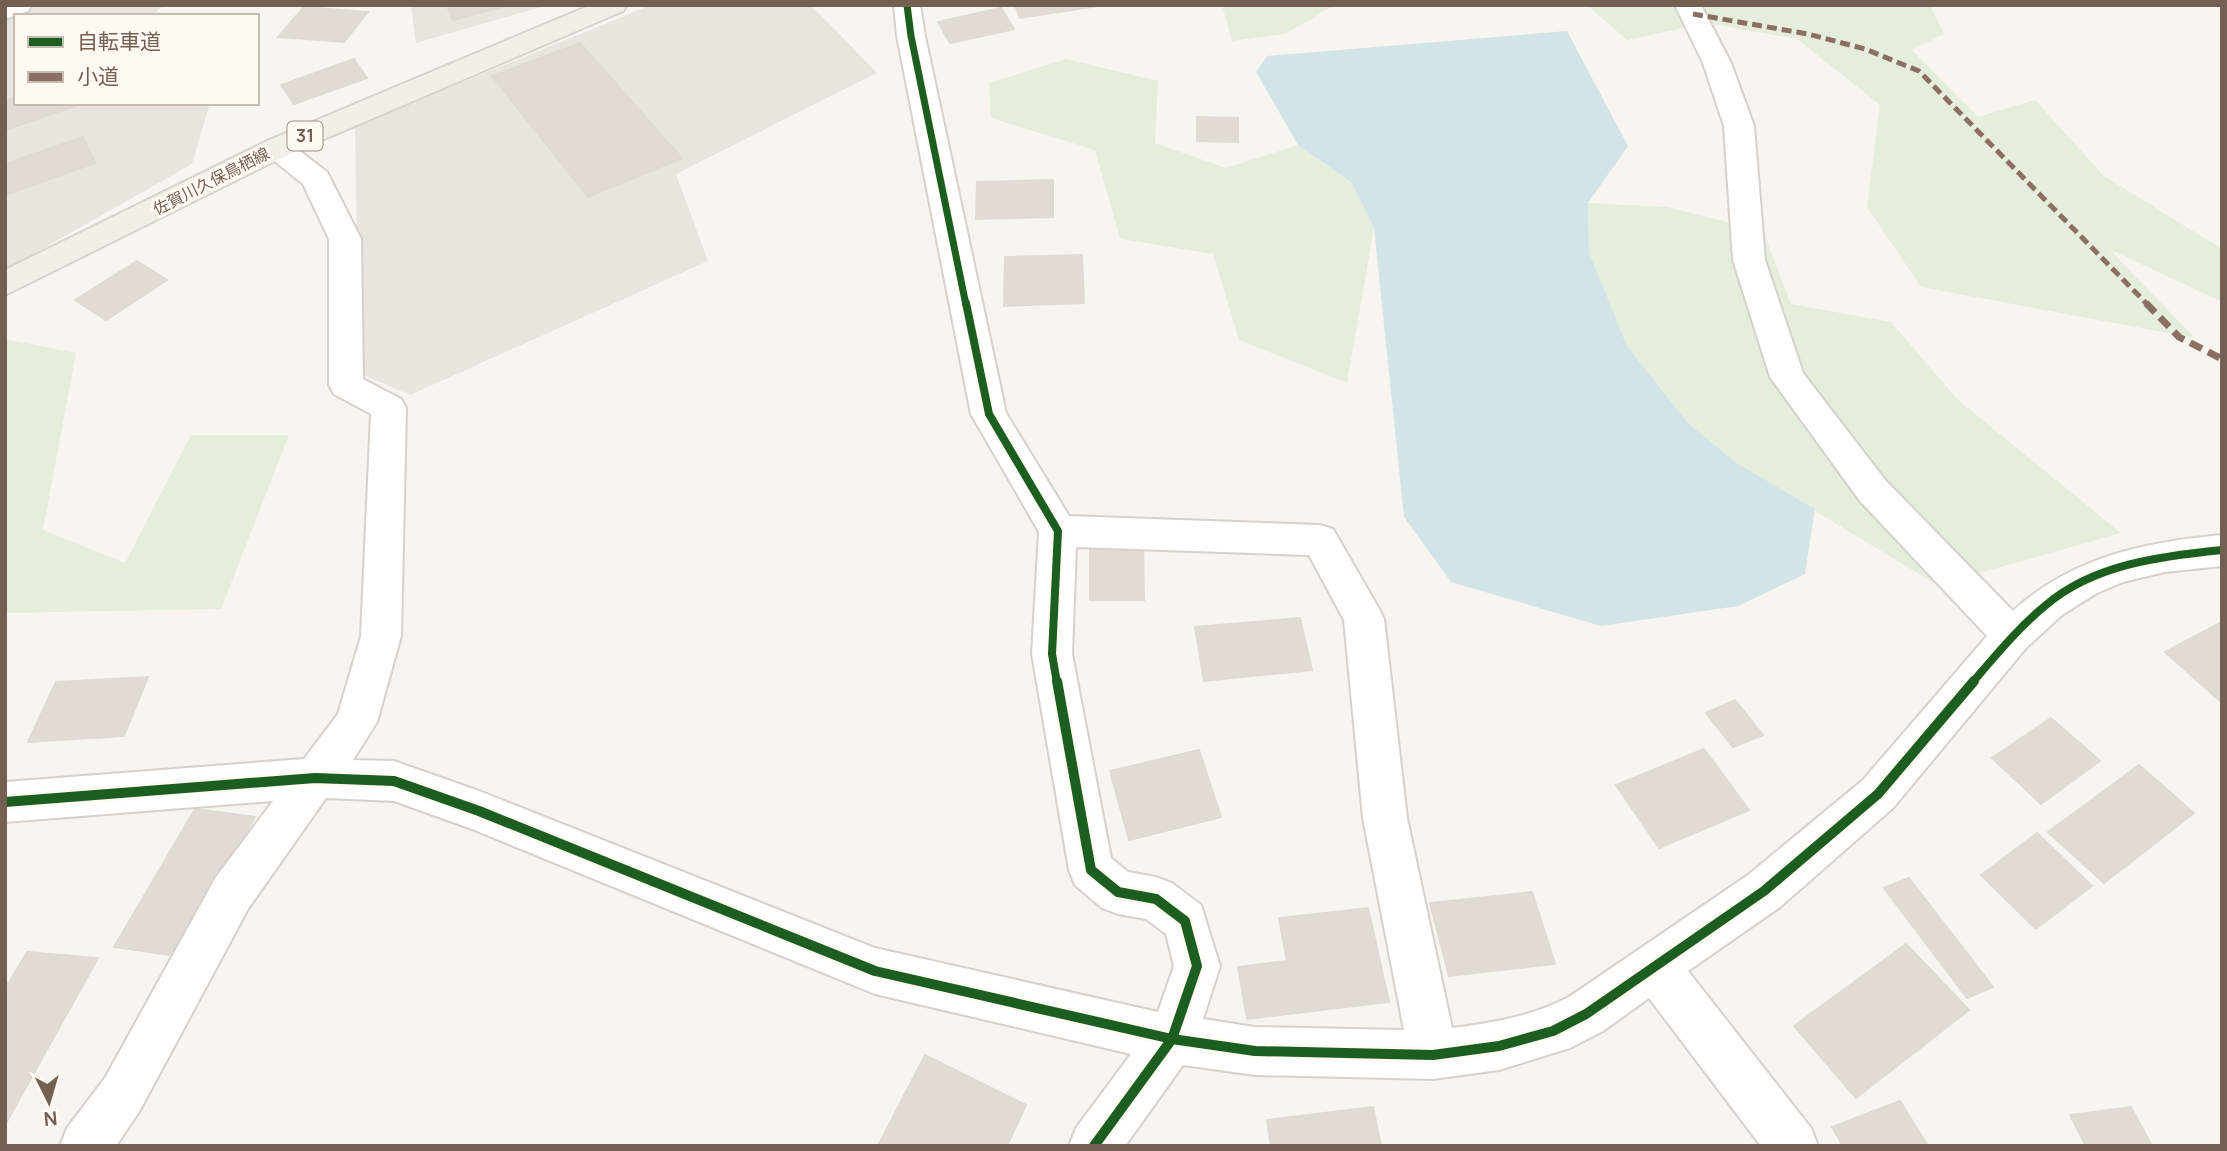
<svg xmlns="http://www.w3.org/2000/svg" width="2227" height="1151" font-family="Manrope,'Noto Sans JP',sans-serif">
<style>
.industrial{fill:#eae4df}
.green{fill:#e5eedc}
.water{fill:#d2e4e7}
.building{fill:#e2dbd5;stroke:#e0dad3;stroke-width:2}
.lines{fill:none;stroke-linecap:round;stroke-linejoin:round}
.minor-casing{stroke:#d6d1cb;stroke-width:4}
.tertiary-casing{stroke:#d6d1cb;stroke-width:4}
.primary-casing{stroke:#d9d2cd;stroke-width:4}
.minor{fill:#fefefd;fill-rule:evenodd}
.tertiary{fill:#fefefd;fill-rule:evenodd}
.primary{fill:#f2efe8;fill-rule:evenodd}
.quiet-far1{stroke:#8d6e63;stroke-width:5;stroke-dasharray:10 5;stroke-linecap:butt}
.quiet{stroke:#8d6e63;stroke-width:7;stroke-dasharray:13 7;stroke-linecap:butt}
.cycleway-far2-casing{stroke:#fefaf3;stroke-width:10}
.cycleway-far1-casing{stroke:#fefaf3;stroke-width:12}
.cycleway-casing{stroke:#fefaf3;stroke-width:15}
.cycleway-far2{stroke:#1b5e20;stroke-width:7}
.cycleway-far1{stroke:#1b5e20;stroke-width:8}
.cycleway{stroke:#1b5e20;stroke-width:10}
.labels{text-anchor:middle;stroke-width:6;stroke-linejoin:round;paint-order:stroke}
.far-street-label{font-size:16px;fill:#755f51;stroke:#fefaf3}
.shield{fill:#fefaf3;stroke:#9e8e82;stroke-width:2}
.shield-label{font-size:18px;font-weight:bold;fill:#755f51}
</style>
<rect width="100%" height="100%" fill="#f8f5f0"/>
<g class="industrial">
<path d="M5,5H164L152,16H16V103H210L192,164L5,270Z"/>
<path d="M411,5H548L416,43Z"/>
<path d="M651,5H811L877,73L676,174L708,261L410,395L359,373L355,126Z"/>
</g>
<g class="green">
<path d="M1222,5H1335L1285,34L1232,41Z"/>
<path d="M1587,5H1930L1944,34L1912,50L1978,117L2035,100L2104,176L2222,249V302L2109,249L2195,338L1921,287L1867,207L1880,105L1797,39L1706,23L1627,40Z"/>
<path d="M1066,59L1158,81L1155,143L1226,168L1298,145L1351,182L1374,228L1347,383L1239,340L1213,254L1120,239L1095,150L991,118L989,83Z"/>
<path d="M1588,203L1667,207L1763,231L1791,304L1891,322L1957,399L2121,533L1937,585L1738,464L1688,423L1627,346L1589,252Z"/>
<path d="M5,339L76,353L43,530L125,563L191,435H289L221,609L5,613Z"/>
</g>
<path class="water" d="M1567,31L1628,146L1588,203L1589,252L1627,346L1688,423L1738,464L1815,509L1805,574L1738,606L1601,626L1451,582L1404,517L1374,228L1351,182L1298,145L1256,72L1267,56Z"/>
<g class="building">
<path d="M452,5H509L453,20L447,6Z"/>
<path d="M1015,5H1099V6L1020,18Z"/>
<path d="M304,7L368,12L344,42L278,37Z"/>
<path d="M1001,8L1014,29L950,43L938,22Z"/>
<path d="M580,43L682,158L588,197L492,76Z"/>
<path d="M354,59L367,78L294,104L281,85Z"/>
<path d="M16,97V103H84L5,130V101Z"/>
<path d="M1197,117L1238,118V142L1197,141Z"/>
<path d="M83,137L95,163L5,195V164Z"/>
<path d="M1053,180V217L976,219L977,182Z"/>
<path d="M1082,255L1084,303L1004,306L1005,257Z"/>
<path d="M137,261L167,280L106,320L75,300Z"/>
<path d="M1090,545H1143L1144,600H1090Z"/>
<path d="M1300,618L1312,670L1204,681L1195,627Z"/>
<path d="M2222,622V700L2220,701L2165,652Z"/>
<path d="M148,677L124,736L28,742L56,682Z"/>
<path d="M1735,700L1763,735L1733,747L1706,713Z"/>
<path d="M2051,718L2100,761L2041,804L1992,758Z"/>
<path d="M1704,749L1749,810L1659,848L1616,785Z"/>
<path d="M1199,750L1221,817L1129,840L1110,771Z"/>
<path d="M2139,765L2194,813L2104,883L2048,832Z"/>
<path d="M195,809L255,817L177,956L114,947Z"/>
<path d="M2037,833L2092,886L2036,929L1981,875Z"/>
<path d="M1909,878L1993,987L1967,998L1884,888Z"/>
<path d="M1532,892L1555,964L1449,976L1430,903Z"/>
<path d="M1368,908L1389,1002L1247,1019L1238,967L1287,961L1279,918Z"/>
<path d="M1906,944L1969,1010L1856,1098L1794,1026Z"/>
<path d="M27,952L98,958L5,1125V989Z"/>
<path d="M925,1055L1026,1105L1007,1146H878Z"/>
<path d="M1900,1101L1928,1146H1843L1832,1127Z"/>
<path d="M1373,1107L1381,1146H1271L1267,1120Z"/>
<path d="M2131,1107L2152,1146H2086L2070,1115Z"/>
</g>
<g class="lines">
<defs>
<path id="minor" d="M894,5H920L925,36L1006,413L1069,516L1320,525L1333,529L1378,607L1384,619L1407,818L1452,1028C1493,1023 1532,1016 1569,997L1748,875L1863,780L1987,636L1860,501L1770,377L1733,260L1724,126L1703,63L1675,5H1701L1731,63L1754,126L1765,260L1803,373L1886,481L2013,611C2072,557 2145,542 2222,535V566L2165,572L2123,582L2097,593L2062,615L2026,648L1893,808L1780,907L1688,971L1811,1128L1818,1146H1761L1649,998L1603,1031L1570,1048L1499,1070L1433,1079L1255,1075L1183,1065L1125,1146H1069L1076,1128L1131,1054L875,994L472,829L394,801L326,798L248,909L139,1112L116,1146H60L67,1128L105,1078L216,877L273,801L5,822V782L304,759L338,714L361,636L371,414L334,394L329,385V239L303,184L267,155L262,148L267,141L277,139L287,141L327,172L361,239L363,379L401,399L406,408L401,636L377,722L353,760L394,761L479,791L875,948L1158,1012L1174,966L1166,934L1146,919L1118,914L1102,908L1075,885L1069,870L1032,654L1039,532L971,414L897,36ZM1076,547L1309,555L1344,620L1363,818L1404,1030L1255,1027L1203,1019L1220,966L1201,905L1172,883L1156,877L1128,872L1111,858L1072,654Z"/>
<path id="tertiary" d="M5,5H32L28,11L5,19Z"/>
<path id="primary" d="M591,5H627L623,11L287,155L5,295V270L267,141Z"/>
</defs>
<use href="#minor" class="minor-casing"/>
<use href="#tertiary" class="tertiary-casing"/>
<use href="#primary" class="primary-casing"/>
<use href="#minor" class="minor"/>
<use href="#tertiary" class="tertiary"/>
<use href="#primary" class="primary"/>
<path class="quiet-far1" d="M1693,14L1808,34L1865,49L1919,71L2148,305"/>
<path class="quiet" d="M2146,303L2179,337L2222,359"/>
<defs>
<path id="cycleway-far2" d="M907,5L911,36L966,305"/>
<g id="cycleway-far1">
<path d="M966,303L989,414L1058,531L1052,654L1057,683"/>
<path d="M1972,683C1996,655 2018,628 2046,605C2094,564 2162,556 2222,550"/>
</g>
<g id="cycleway">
<path d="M1057,681L1091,870L1118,892L1156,899L1185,921L1197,966L1172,1039L1094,1146"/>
<path d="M5,802L315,778L394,781L479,811L875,971L1172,1039L1255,1051L1433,1055L1499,1046L1553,1031L1586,1014L1764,891L1878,794L1974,681"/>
</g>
</defs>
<use href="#cycleway-far2" class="cycleway-far2-casing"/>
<use href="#cycleway-far1" class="cycleway-far1-casing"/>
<use href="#cycleway" class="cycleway-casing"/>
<use href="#cycleway-far2" class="cycleway-far2"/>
<use href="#cycleway-far1" class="cycleway-far1"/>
<use href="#cycleway" class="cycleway"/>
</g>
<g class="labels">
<g class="far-street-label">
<text transform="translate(211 181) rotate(-27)" y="6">佐賀川久保鳥栖線</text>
</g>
<rect class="shield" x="287.5" y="121.5" width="35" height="29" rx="5"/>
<g class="shield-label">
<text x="305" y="142">31</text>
</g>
</g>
<rect width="2227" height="1151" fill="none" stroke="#755f51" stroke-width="14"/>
<rect x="14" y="14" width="245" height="91" fill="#fefaf3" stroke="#c7bcb2" stroke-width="2"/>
<rect x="28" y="37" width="35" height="10" fill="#1b5e20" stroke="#c7bcb2" stroke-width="2"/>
<text x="77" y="49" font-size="21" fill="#755f51">自転車道</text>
<rect x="28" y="72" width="35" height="10" fill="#8d6e63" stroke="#c7bcb2" stroke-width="2"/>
<text x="77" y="84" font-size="21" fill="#755f51">小道</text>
<g transform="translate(49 1102) rotate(175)" stroke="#fefaf3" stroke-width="5" paint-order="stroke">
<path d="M0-5L12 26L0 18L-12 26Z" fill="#755f51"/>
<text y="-10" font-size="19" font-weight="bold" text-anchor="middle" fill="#755f51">N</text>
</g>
</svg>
